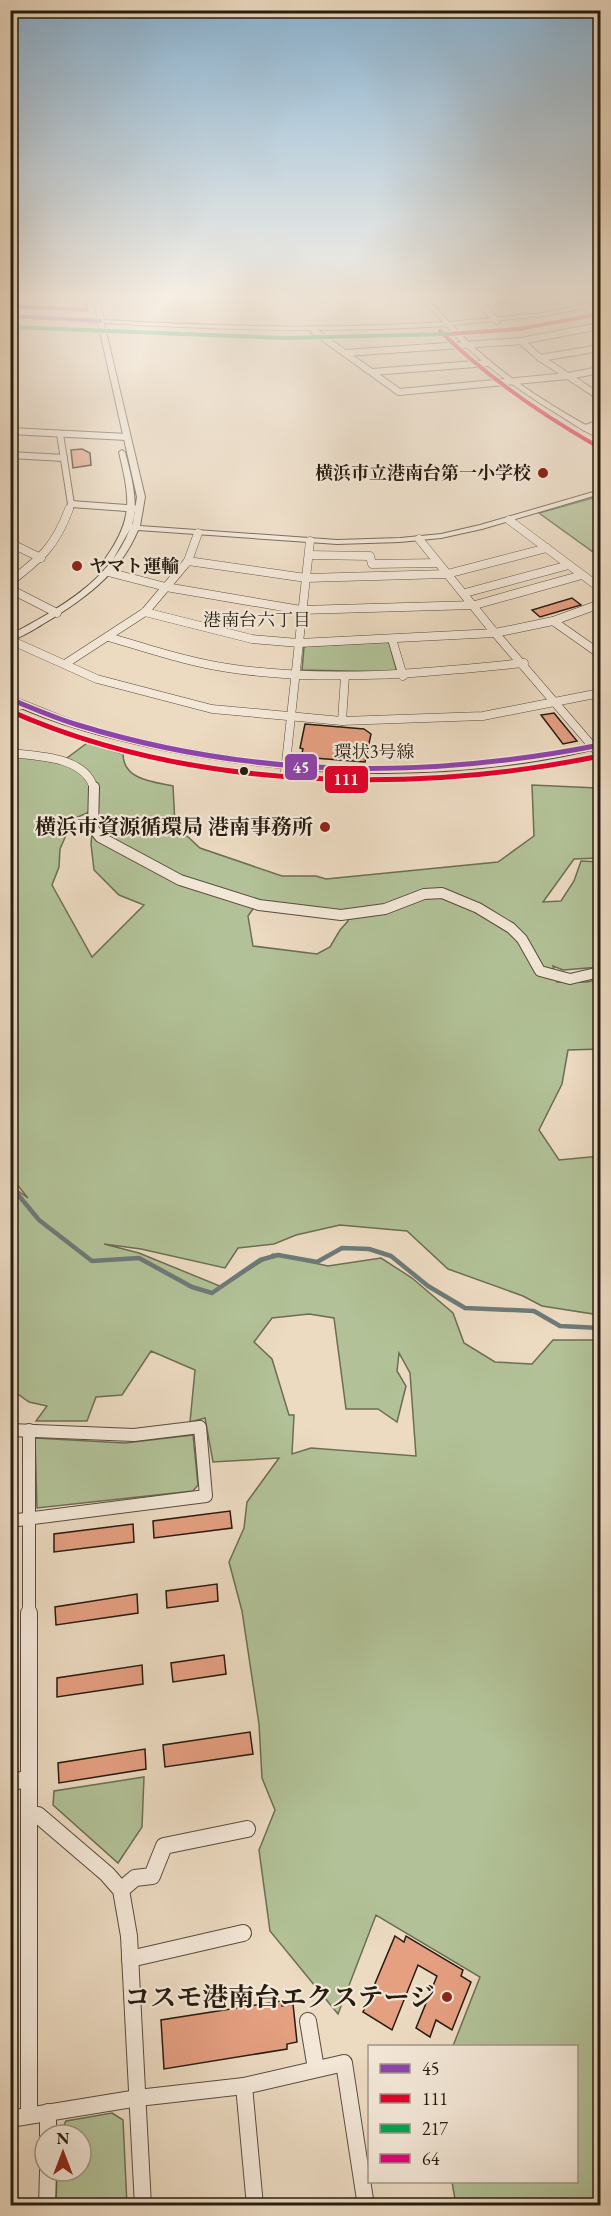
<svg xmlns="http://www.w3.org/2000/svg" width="611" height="2216" font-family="'EB Garamond','Noto Serif JP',serif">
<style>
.green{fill:#b2c197;stroke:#6c6e54;stroke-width:1.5;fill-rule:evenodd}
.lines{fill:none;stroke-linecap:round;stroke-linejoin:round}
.stream{stroke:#6d7a78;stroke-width:4.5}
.building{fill:#e59f81;stroke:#261c10;stroke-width:1.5}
.minor-far4-casing{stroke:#584c3c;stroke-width:8}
.minor-far3-casing{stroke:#584c3c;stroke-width:9}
.minor-far2-casing{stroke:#584c3c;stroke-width:12}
.minor-far1-casing{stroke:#584c3c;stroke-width:14}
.minor-casing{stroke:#584c3c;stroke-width:18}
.tertiary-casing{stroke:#584c3c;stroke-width:2}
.minor-far4{stroke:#f3e7d7;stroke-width:6}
.minor-far3{stroke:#f3e7d7;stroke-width:8}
.minor-far2{stroke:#f3e7d7;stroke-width:10}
.minor-far1{stroke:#f3e7d7;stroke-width:12}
.minor{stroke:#f3e7d7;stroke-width:16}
.tertiary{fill:#f3e7d7;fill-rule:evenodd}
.bus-1-far1-casing{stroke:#f3e7d7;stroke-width:6}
.bus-1-casing{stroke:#f3e7d7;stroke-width:8}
.bus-2-far1-casing{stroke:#f3e7d7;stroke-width:6}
.bus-2-casing{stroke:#f3e7d7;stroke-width:8}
.bus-3-casing{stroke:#f3e7d7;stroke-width:6}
.bus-4-casing{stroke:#f3e7d7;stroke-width:6}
.bus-1-far1{stroke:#8e44ad;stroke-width:4}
.bus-1{stroke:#8e44ad;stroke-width:5}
.bus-2-far1{stroke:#e4002b;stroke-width:4}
.bus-2{stroke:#e4002b;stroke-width:5}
.bus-3{stroke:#00a651;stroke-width:4}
.bus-4{stroke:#e5007d;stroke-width:4}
.poi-dot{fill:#8f2418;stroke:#f3e7d7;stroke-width:2}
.bus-dot{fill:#261c10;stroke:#f3e7d7;stroke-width:2}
.labels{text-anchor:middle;stroke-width:4.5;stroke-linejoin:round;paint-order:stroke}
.far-poi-label{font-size:18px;font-weight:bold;fill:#261c10;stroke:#f3e7d7;text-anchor:end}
.far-neighbourhood-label{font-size:18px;fill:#261c10;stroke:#f3e7d7}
.far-street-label{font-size:18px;fill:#261c10;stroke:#f3e7d7}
.poi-label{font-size:21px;font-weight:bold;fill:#261c10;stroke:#f3e7d7;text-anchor:end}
.near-poi-label{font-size:26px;font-weight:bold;fill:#261c10;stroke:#f3e7d7;text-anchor:end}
.line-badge{stroke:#f3e7d7;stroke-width:2}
.badge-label{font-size:16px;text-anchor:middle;font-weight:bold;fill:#fff}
</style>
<rect width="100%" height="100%" fill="#ecdac1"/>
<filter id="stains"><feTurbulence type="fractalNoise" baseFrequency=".00333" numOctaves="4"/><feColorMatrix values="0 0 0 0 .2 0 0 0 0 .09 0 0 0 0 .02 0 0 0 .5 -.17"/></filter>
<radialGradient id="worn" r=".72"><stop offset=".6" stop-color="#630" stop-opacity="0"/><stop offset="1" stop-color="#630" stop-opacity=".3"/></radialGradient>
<g class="green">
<path d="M600,496V557L539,513Z"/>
<path d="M386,642L389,643L397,672L302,670L304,647L307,646Z"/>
<path d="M87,743L123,754C123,780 154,782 173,786L175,825L200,848L282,876H316L326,879L498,862L534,836L532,785L597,788L600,793V858L574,859L543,902L561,901L574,881L581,861L600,862V967L563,970L553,966L557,982H587L600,979V1049L568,1050L562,1084L539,1130L559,1160L600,1156V1315L542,1306L523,1296L448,1269L407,1231L340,1225L296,1235L274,1244L238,1248L225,1268L141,1249L104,1244L139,1253L222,1287L273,1254L328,1266L381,1258L412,1278L453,1313L464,1343L495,1362L532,1364L553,1340H600V2205H456L452,2182H576V2046H453L480,1977L376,1915L338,2014L270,1931L259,1850L275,1810L262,1778L259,1724L242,1611L229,1562L244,1528L247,1502L279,1458L213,1462L205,1418L190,1422L195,1370L151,1351L122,1395L96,1397L87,1421H36L47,1406L29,1402L11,1389L10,1185L28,1198L10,1176L11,753L63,761ZM94,810L91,844L94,870L119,895L144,905L92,957L52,885L59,867L60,849L73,819ZM258,902L346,913L348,921L340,930L330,947L317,954L253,946L248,916ZM309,1314L334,1318L346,1409H378L397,1422L406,1386L397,1371L399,1353L410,1373L416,1456L311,1448L292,1454L294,1415H289L272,1359L254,1342L272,1318Z"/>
<path d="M193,1435L198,1485L193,1491L37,1508L35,1438L125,1443Z"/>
<path d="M144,1777L142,1827L118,1863L53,1805L54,1791Z"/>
<path d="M112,2113L123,2120L127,2205H56L57,2171H81V2135H59L66,2121Z"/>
</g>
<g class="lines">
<path class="stream" d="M10,1185L39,1220L92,1261L139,1258L192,1287L212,1293L260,1260L278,1255L317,1262L342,1248L369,1249L391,1256L428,1286L465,1308L534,1311L560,1326L600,1328"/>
</g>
<g class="building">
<path d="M82,449L90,453L91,465L73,468L71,450Z"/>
<path d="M572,598L581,605L540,617L532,610Z"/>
<path d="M554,713L577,741L563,744L541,715Z"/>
<path d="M305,724L364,729L371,734L365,762L301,757L303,749L300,748Z"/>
<path d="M230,1511L232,1528L154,1538L153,1521Z"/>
<path d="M133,1524L134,1542L54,1552V1534Z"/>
<path d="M217,1584L218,1601L167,1608L166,1591Z"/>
<path d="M137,1594L138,1613L56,1625L55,1607Z"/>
<path d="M224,1655L226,1674L173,1682L171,1663Z"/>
<path d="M142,1665L143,1684L57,1697V1678Z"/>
<path d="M250,1732L253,1754L165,1767L163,1745Z"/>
<path d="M145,1749L146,1769L59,1783L58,1763Z"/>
<path d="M395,1936L404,1942L406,1936L463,1970L461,1976L471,1982L452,2030L436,2020L430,2037L416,2028L437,1976L418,1965L392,2030L363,2012Z"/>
<path d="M281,2001L282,2006L293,2004L297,2042L287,2044V2049L164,2069L161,2020Z"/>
</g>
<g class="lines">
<defs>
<g id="minor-far4">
<path d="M472,295L497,321"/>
<path d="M10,296L97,300"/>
<path d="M479,302L544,295"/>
<path d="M585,307L600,315"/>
<path d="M314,331L399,392L568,376"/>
<path d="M521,341L540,358L568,376"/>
<path d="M345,353L521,341L600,326"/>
<path d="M540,358L600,348"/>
<path d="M600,370L568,376L600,397"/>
<path d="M372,372L488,363"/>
<path d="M585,428L600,423"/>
<path d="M10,431L127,437"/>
<path d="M60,434L71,504L69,510"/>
<path d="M10,455L64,458"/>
<path d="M71,504L140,509"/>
</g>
<g id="minor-far3">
<path d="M509,520L600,588"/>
<path d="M419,539L495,633L600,755"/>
<path d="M10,543L41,558"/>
<path d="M309,555L370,556L372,564L438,563"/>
<path d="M188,561L306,578L447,574L547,548"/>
<path d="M108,572L166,587L301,610L475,605L582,575"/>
<path d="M10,582C41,558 55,547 69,509"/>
<path d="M10,589L57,613"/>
<path d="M465,593L569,565"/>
<path d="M600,604L553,621L600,654"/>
<path d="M145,612L252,639L299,643L495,633L553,621"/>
<path d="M108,637C147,648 187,662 228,668C326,683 425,673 524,663"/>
<path d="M392,639L403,676"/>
<path d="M10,640L97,679L212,709L342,721L483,716L600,693"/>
<path d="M65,664L145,612L188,561L198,533"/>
<path d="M10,709L22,705"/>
<path d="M342,721L345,676"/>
<path d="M10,753C36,756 86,756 94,789"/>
<path d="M285,772L310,541"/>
</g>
<path id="minor-far2" d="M94,787L93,828L100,837L180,880L259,905L341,915L385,909L424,894L442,893L478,908L511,928L522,939L540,971L570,979L600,972"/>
<g id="minor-far1">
<path d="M10,1430L134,1435L200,1427L206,1496L10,1521"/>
<path d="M29,1430V1614"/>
</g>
<g id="minor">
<path d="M29,1613V2115"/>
<path d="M10,1782L29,1779"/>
<path d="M29,1815H38L107,1874L121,1890L129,1936L143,2206"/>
<path d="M121,1890L135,1878L152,1876L164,1846L247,1829"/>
<path d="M130,1959L243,1933"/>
<path d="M308,2021L316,2069"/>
<path d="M244,2086L255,2206"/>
<path d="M48,2112V2135"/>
<path d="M10,2119L138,2098L244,2086L344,2063L366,2206"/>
<path d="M47,2206L48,2171"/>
</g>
<g id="tertiary">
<path d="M92,295H98L104,320C217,326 329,330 443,322L418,295H424L449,322L543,313L600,301V305L543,316L452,325C494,371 547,404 600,433V438C586,433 572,423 559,415C518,390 478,362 446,326C332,333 218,330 104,323L145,497L140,526L337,540L400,538L441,534L480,525L600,490V494L482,529L441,538L400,542L337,544L138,530C120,574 83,600 43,624C33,630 22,637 10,641V635C58,609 109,582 130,529L112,561H106L105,559C134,518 130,499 119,452L122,450L125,452C131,476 139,501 132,525L133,523L137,497L98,323L10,318V314L98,319Z"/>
<path d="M10,696C39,706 66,720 96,728C255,773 438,781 600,742V748C457,783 302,779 158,749C107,738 57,725 10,703Z"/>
</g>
</defs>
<use href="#minor-far4" class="minor-far4-casing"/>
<use href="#minor-far3" class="minor-far3-casing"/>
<use href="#minor-far2" class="minor-far2-casing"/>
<use href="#minor-far1" class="minor-far1-casing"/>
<use href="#minor" class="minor-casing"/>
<use href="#tertiary" class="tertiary-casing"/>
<use href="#minor-far4" class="minor-far4"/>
<use href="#minor-far3" class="minor-far3"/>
<use href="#minor-far2" class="minor-far2"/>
<use href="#minor-far1" class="minor-far1"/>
<use href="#minor" class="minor"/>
<use href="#tertiary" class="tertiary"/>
<defs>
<path id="bus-1-far1" d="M10,316L100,321"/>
<path id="bus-1" d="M10,699C32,708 55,718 78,725C251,778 423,780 600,745"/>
<g id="bus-2-far1">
<path d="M440,331C487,377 539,413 595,445"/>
<path d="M449,334L519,329L600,314"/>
</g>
<path id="bus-2" d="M10,711C189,790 411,795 600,756"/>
<path id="bus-3" d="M10,327L284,338L449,334"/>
<path id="bus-4" d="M11,306L87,310L85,297"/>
</defs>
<use href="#bus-1-far1" class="bus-1-far1-casing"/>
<use href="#bus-1" class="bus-1-casing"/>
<use href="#bus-2-far1" class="bus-2-far1-casing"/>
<use href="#bus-2" class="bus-2-casing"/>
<use href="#bus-3" class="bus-3-casing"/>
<use href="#bus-4" class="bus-4-casing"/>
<use href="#bus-1-far1" class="bus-1-far1"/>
<use href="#bus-1" class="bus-1"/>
<use href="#bus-2-far1" class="bus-2-far1"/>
<use href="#bus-2" class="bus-2"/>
<use href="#bus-3" class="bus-3"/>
<use href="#bus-4" class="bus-4"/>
</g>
<linearGradient id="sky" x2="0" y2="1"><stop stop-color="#8ab6d7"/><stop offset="0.49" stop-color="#f6eee3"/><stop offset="1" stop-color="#f6eee3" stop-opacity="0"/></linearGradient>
<rect width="611" height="605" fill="url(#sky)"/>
<g class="poi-dot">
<circle cx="543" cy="473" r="6"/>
<circle cx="77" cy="566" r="6"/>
<circle cx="325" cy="827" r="6"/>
<circle cx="447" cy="1997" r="6"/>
</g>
<circle class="bus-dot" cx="244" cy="771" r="5"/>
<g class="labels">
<g class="far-poi-label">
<text x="531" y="479">横浜市立港南台第一小学校</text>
<text x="89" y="572" text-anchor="start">ヤマト運輸</text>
</g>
<g class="far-neighbourhood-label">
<text x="257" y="626">港南台六丁目</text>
</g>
<g class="far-street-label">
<text x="374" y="758">環状3号線</text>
</g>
<g class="poi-label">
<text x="313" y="834">横浜市資源循環局 港南事務所</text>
</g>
<g class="near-poi-label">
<text x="435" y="2006">コスモ港南台エクステージ</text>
</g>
</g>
<g class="line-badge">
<rect x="284" y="753" width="34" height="28" rx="6" fill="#8e44ad"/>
<rect x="324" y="765" width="45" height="29" rx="6" fill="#e4002b"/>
</g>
<g class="badge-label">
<text x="301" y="773">45</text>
<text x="346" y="785">111</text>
</g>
<rect width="611" height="2216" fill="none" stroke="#ecdac1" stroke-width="36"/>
<rect x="12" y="12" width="587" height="2192" fill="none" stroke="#261c10" stroke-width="3"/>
<rect x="18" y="18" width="575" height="2180" fill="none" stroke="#261c10" stroke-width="1.5"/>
<rect x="368" y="2045" width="210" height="138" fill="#f3e7d7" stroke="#a19687" stroke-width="1.5"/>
<rect x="380" y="2064" width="30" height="9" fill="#8e44ad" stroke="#a19687" stroke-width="1.5"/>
<text x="422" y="2075" font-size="18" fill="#261c10">45</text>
<rect x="380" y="2094" width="30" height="9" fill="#e4002b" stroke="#a19687" stroke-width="1.5"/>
<text x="422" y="2105" font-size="18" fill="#261c10">111</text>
<rect x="380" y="2124" width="30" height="9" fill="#00a651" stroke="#a19687" stroke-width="1.5"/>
<text x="422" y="2135" font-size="18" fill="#261c10">217</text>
<rect x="380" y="2154" width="30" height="9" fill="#e5007d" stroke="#a19687" stroke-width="1.5"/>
<text x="422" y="2165" font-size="18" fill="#261c10">64</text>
<g transform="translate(63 2153)"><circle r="28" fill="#f3e7d7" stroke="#a19687" stroke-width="1.5"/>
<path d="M0-4.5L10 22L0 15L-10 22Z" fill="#8f2418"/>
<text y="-9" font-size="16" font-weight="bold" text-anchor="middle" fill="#261c10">N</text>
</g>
<rect width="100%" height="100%" filter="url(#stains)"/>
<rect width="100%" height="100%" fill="url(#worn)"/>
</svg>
